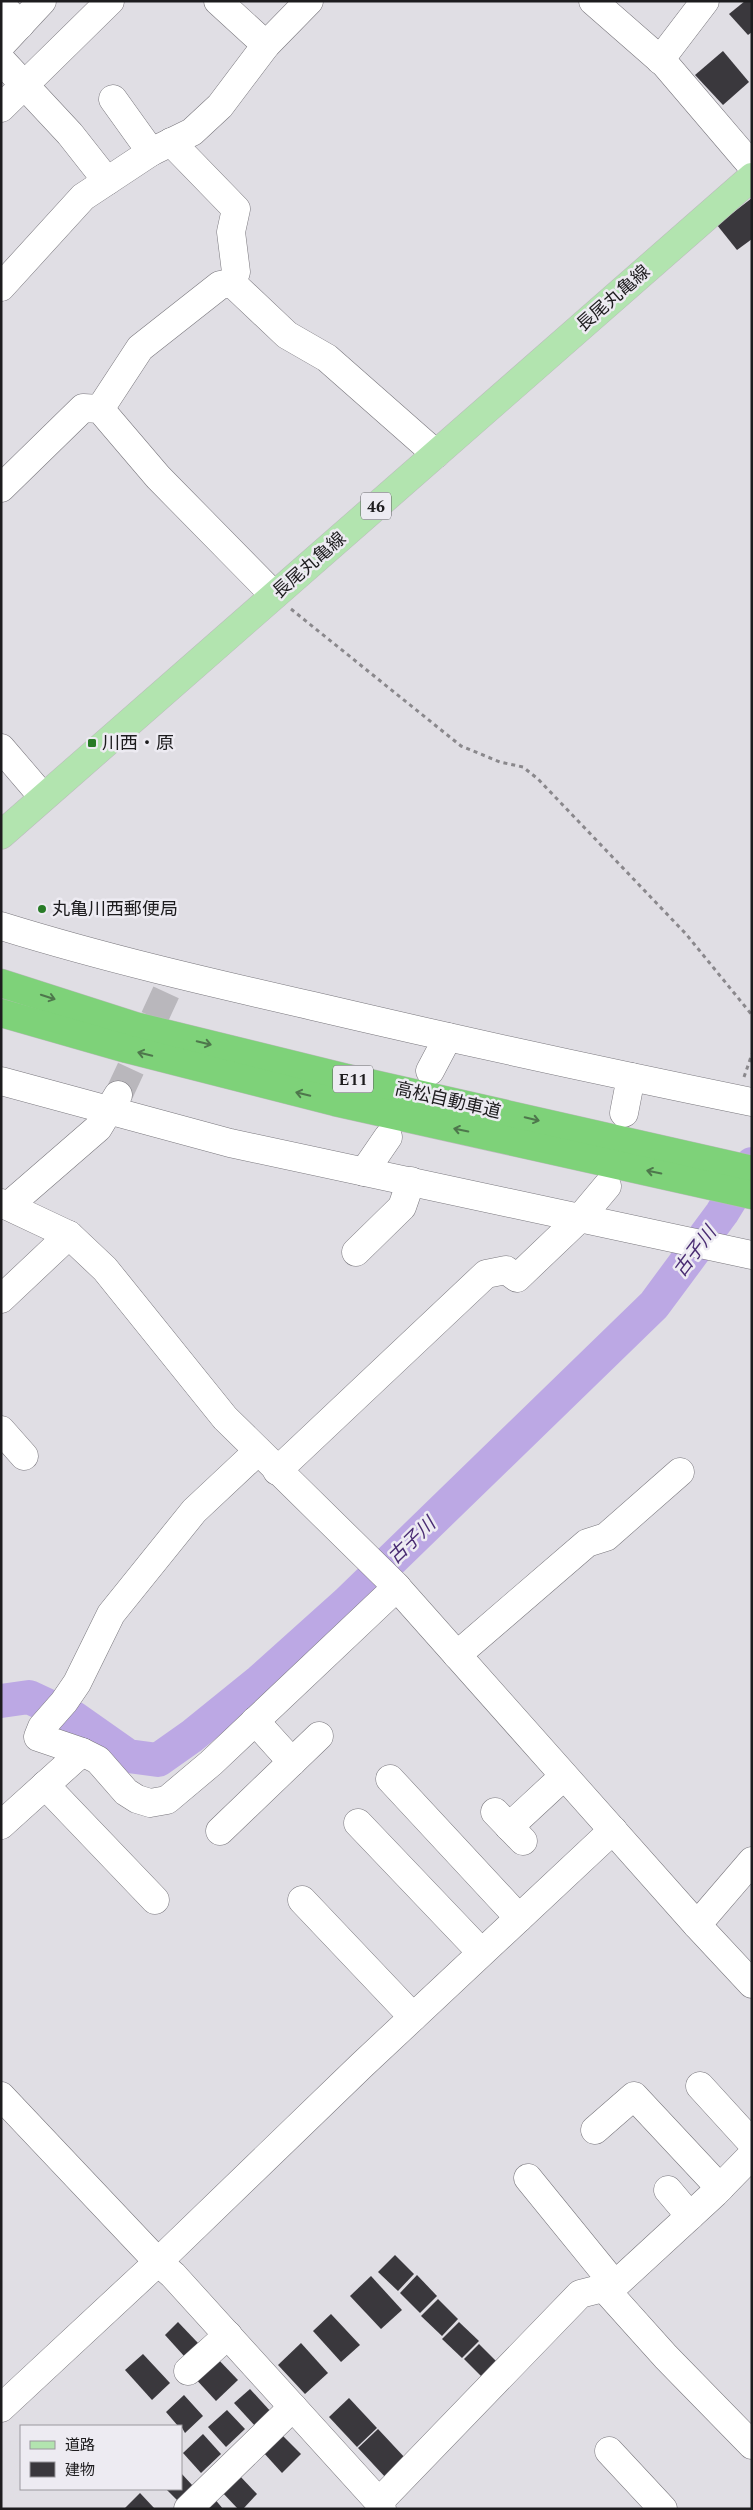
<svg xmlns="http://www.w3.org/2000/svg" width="753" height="2510" font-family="Spectral,'Noto Sans JP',serif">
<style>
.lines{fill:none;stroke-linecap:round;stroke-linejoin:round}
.river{stroke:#bca8e4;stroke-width:34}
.building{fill:#3a383d}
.minor-tunnel{stroke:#b9b7bc;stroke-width:28;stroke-dasharray:28 14;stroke-linecap:butt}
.minor-casing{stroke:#79777d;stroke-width:29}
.major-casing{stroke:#bbbbbc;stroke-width:29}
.highway-casing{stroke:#bbbbbc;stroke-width:29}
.path{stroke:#8a888c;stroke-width:3;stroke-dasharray:4 4;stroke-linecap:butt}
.minor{stroke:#fff;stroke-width:28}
.major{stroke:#b2e4af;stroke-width:28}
.highway{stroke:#7ed279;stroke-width:28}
.oneway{stroke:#4e774c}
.poi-dot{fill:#287b26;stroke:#edebf2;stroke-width:2}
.labels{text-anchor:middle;stroke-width:5;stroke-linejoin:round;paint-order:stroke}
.shield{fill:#edebf2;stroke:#5b5a5e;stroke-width:1}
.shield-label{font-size:16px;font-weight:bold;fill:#1d1c1e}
.street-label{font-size:18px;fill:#1d1c1e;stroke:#edebf2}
.poi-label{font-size:18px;fill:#1d1c1e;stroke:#edebf2;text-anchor:start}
.water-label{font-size:19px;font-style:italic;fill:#4a2d73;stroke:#edebf2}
</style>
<rect width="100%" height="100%" fill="#e0dee4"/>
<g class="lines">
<path class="river" d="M1,1701L29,1697L74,1718L128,1756L158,1760L192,1736L260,1681L347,1603L654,1305L722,1213L752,1164"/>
</g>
<g class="building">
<path d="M745,1H752V32L748,35L729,14Z"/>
<path d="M723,51L749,82L723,105L695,75Z"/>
<path d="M752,198V239L737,250L717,225Z"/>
<path d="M395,2255L414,2274L398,2291L378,2272Z"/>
<path d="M417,2275L437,2296L420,2313L400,2293Z"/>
<path d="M371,2276L402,2310L381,2329L350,2296Z"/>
<path d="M438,2299L458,2319L442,2336L421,2316Z"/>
<path d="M331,2314L360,2345L341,2362L313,2331Z"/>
<path d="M178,2322L198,2343L184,2356L165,2335Z"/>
<path d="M459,2322L479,2341L462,2358L442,2339Z"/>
<path d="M301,2343L328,2373L305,2394L278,2365Z"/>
<path d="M479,2344L499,2364L484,2379L464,2359Z"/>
<path d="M143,2354L170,2383L152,2400L125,2370Z"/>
<path d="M215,2356L238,2380L216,2401L193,2376Z"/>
<path d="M250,2389L272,2413L256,2427L234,2403Z"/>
<path d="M184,2395L203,2416L185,2433L181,2426H178L166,2412Z"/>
<path d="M349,2398L377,2428L357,2447L329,2417Z"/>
<path d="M227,2410L245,2429L226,2447L208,2427Z"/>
<path d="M378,2429L407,2460L387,2479L358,2448Z"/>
<path d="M203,2434L221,2454L201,2473L183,2453Z"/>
<path d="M281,2434L301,2454L282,2473L263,2452Z"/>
<path d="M181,2473L193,2486L177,2500L166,2489H181Z"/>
<path d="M238,2474L257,2494L243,2509H238L221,2491Z"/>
<path d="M140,2493L155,2509H124Z"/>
<path d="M214,2498L223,2509H202Z"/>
</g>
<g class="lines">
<path class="minor-tunnel" d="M119,1094L170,984"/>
<defs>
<g id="minor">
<path d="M218,1L266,45"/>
<path d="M593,1L665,64L752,166"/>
<path d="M1,5L20,25"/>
<path d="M1,45L42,1"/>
<path d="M1,60L70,134L107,181"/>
<path d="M660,60L705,1"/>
<path d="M113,99L151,152"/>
<path d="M1,108L110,1"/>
<path d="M171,142L236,209L231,232L236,272L232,283"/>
<path d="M1,287L83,197L151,152L192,132L220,106L266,45L309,1"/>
<path d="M100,409L140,348L220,285L232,283L287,335L327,358L436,454"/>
<path d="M1,488L83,408L100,409L158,477L274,595"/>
<path d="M1,748L43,797"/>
<path d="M1,926C104,958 208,982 313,1006C458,1040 605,1072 752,1102"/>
<path d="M430,1071L448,1037"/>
<path d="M1,1081L230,1143L752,1255"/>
<path d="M624,1113L631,1077"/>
<path d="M364,1172L388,1137"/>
<path d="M1,1203L69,1235L105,1269L225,1418L394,1584L697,1925L752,1984"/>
<path d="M8,1206L98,1128L118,1095"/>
<path d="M356,1252L402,1207L411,1181"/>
<path d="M1,1299L69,1235"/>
<path d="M1,1430L24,1456"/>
<path d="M277,1471L486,1274L506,1270L517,1278L581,1217L607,1186"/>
<path d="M457,1655L587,1543L606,1537L680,1472"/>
<path d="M255,1721L292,1762"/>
<path d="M82,1752L98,1760L126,1792L137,1799L150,1803L167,1800L211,1763L397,1587"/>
<path d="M390,1779L519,1918"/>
<path d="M45,1785L155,1900"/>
<path d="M495,1812L523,1841"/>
<path d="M358,1823L481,1952"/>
<path d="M1,1825L82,1752L38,1737L42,1727L64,1702L77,1683L111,1614L194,1511L258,1451"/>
<path d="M509,1827L564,1776"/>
<path d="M220,1831L319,1736"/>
<path d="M302,1900L413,2017"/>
<path d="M697,1925L752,1861"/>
<path d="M700,2086L752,2143"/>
<path d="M1,2096L158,2262L173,2275L379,2502L382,2509"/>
<path d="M595,2130L634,2096L720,2188"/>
<path d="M528,2178L615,2285"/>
<path d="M668,2190L690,2216"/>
<path d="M604,2288L666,2357L752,2445"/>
<path d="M188,2371L228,2335"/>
<path d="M1,2408L158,2262L362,2065L613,1830"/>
<path d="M609,2451L663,2509"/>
<path d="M379,2502L580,2294L615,2285L715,2193L752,2155"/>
<path d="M188,2509L293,2407"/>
</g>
<path id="major" d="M1,835L752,177"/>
<g id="highway">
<path d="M1,983L135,1026L343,1077L752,1170"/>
<path d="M1,1013L127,1049L335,1102L752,1195"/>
</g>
</defs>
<use href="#minor" class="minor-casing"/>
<use href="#major" class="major-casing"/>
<use href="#highway" class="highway-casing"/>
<g class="path">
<path d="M291,609L461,746L500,762L523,767L538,779L686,934L752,1015"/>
<path d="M744,1077L752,1054"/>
</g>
<use href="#minor" class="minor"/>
<use href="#major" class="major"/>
<use href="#highway" class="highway"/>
</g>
<defs><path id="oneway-shaft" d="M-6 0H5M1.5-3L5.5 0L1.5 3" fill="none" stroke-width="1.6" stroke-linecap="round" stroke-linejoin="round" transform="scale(1.25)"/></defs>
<g class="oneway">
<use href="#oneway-shaft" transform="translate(48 997) rotate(18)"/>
<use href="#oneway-shaft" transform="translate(204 1043) rotate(14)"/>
<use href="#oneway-shaft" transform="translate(145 1054) rotate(-166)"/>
<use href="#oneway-shaft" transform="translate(303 1094) rotate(-166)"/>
<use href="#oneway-shaft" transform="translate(532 1119) rotate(13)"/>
<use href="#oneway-shaft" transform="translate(461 1130) rotate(-168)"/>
<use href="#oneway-shaft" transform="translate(654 1172) rotate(-168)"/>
</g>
<g class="poi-dot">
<rect x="87" y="738" width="10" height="10" rx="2.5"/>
<circle cx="42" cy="909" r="5"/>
</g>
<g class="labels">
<g class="shield">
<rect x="361" y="492.5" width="30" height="27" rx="4"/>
<rect x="333" y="1065.5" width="40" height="27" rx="4"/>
</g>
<g class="shield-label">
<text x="376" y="512">46</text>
<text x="353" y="1085">E11</text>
</g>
<g class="street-label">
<text transform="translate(613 298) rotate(-41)" y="6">長尾丸亀線</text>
<text transform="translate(309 565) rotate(-41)" y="6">長尾丸亀線</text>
<text transform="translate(448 1100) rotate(13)" y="6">高松自動車道</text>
</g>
<g class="poi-label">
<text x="102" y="749">川西・原</text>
<text x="52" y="915">丸亀川西郵便局</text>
</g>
<g class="water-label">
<text transform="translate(694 1251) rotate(-53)" y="7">古子川</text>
<text transform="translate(411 1540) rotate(-44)" y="7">古子川</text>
</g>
</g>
<rect width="753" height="2510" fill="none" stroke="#1d1c1e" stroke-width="5"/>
<rect x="20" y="2425" width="162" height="65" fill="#edebf2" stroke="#9a989d"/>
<rect x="30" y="2441" width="25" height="8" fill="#b2e4af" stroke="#9a989d"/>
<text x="65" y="2450" font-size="15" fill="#1d1c1e">道路</text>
<rect x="30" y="2462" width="25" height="15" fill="#3a383d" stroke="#9a989d"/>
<text x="65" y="2475" font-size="15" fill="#1d1c1e">建物</text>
</svg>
